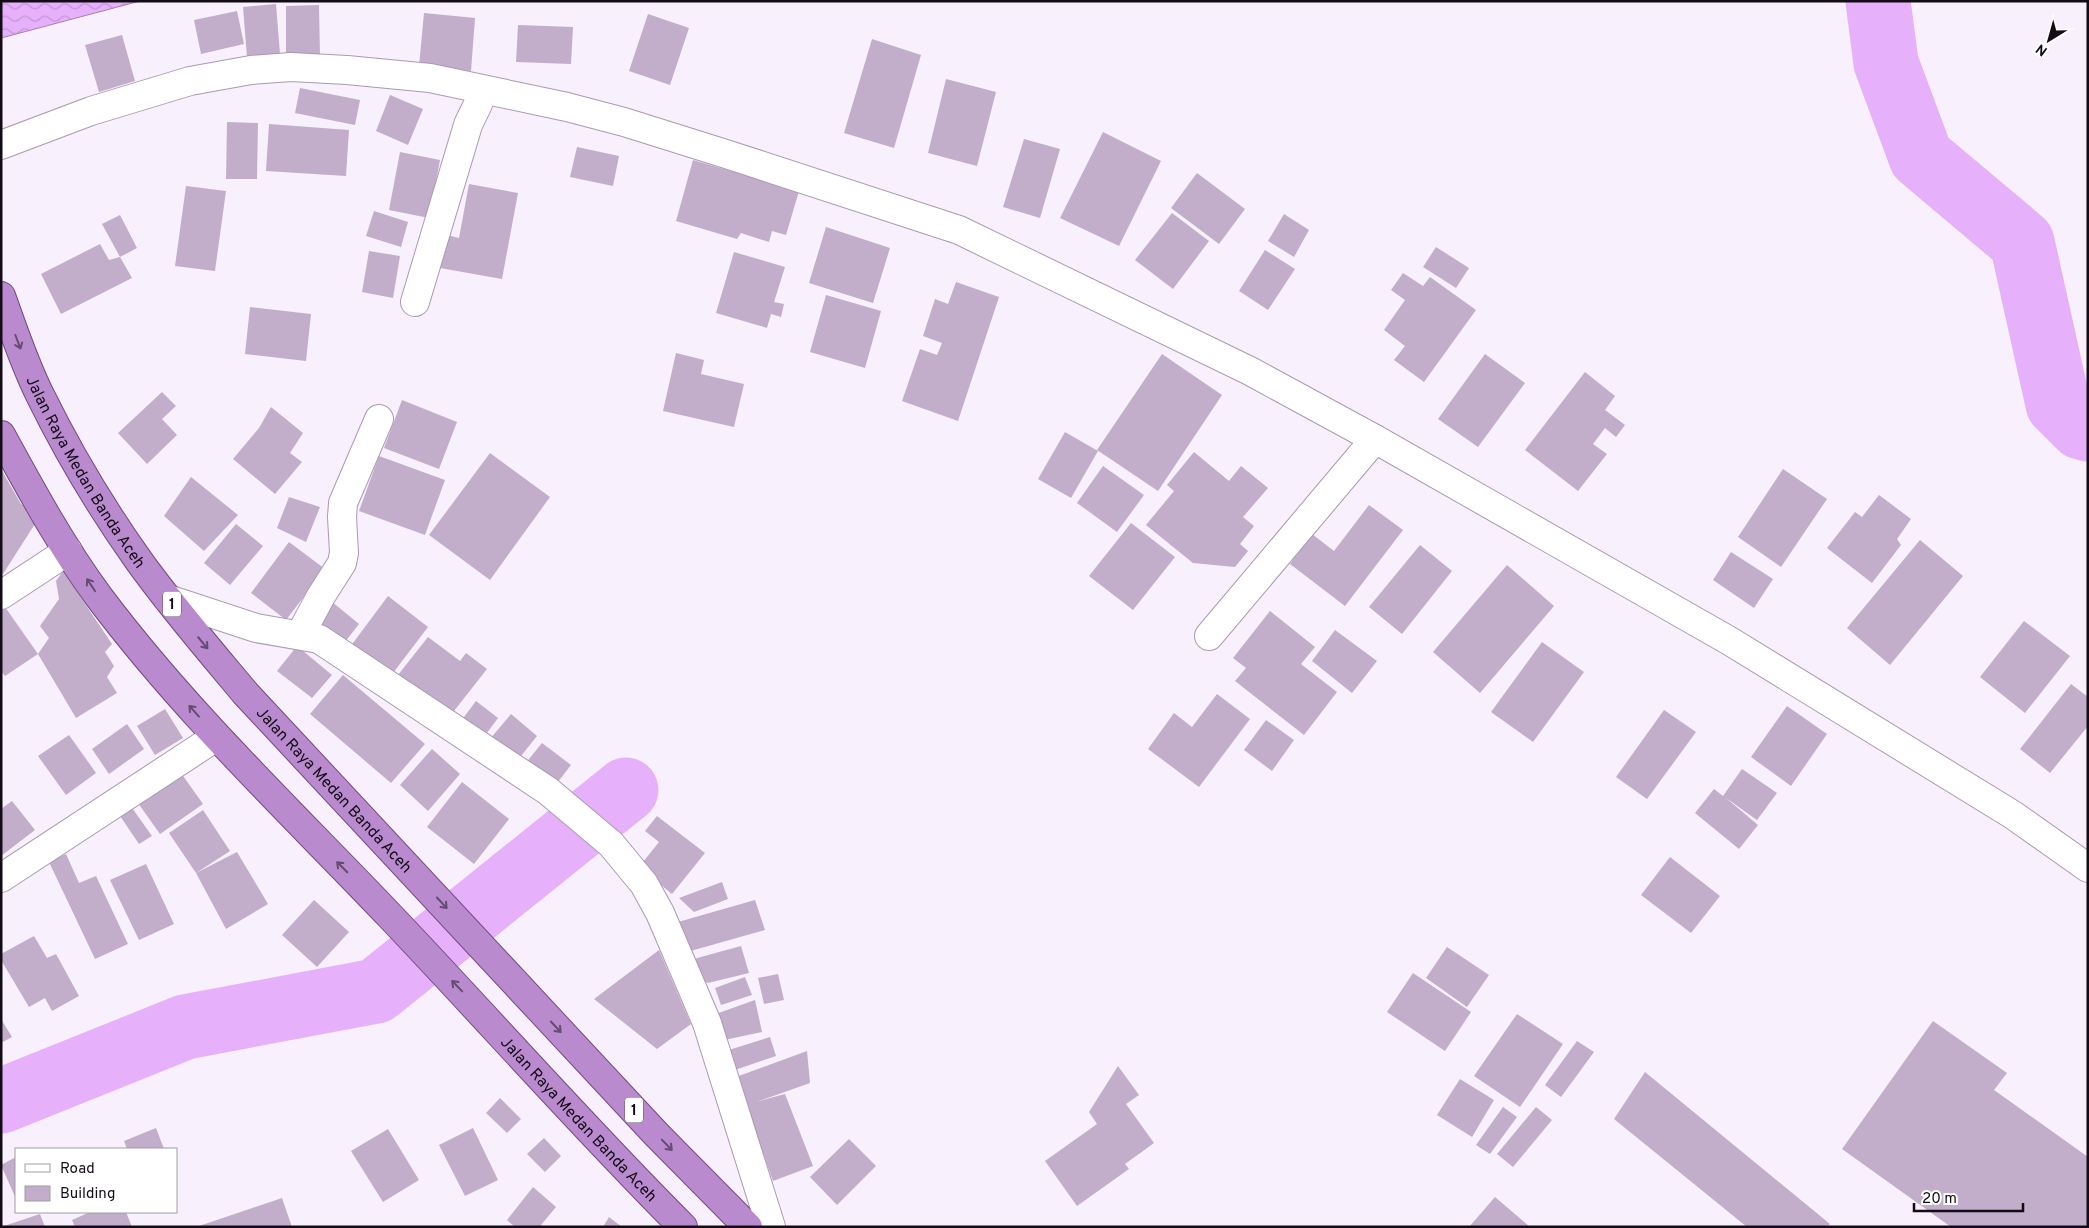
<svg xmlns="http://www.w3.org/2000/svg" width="2089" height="1228" font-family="Overpass,sans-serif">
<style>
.water{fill:url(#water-waves);stroke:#a77fb6}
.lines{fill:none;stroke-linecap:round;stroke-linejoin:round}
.river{stroke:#e6b0fb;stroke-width:65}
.building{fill:#c2aeca}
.minor-casing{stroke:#ac98b4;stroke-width:30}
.trunk-casing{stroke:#744a85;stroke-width:30}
.minor{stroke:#fff;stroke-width:28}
.trunk{stroke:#ba8ace;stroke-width:28}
.oneway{stroke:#664b72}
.labels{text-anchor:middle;stroke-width:5;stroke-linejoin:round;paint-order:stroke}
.shield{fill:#fff;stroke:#5a555c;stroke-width:1}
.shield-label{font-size:15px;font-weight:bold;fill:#130c16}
.street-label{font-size:16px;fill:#130c16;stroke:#fff}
</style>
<defs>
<pattern id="water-waves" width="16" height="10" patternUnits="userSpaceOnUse" patternTransform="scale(1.25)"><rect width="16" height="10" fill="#e6b0fb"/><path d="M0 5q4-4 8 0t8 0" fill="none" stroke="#c496d6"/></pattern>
</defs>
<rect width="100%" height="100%" fill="#f8f0fc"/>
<path class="water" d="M1,1H140L1,38Z"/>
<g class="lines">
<g class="river">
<path d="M1878,1L1886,63L1921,157L2022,242L2058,404L2081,427L2088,429"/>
<path d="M1,1101L185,1027L376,991L626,790"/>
</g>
</g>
<g class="building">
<path d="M276,4L280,54L247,57L243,7Z"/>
<path d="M319,5L320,56H286V6Z"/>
<path d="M237,11L244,44L201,54L194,20Z"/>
<path d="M424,13L475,18L471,71L419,66Z"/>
<path d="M648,14L689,28L670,85L629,71Z"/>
<path d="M518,25L573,27L571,64L516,62Z"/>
<path d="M122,35L135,81L99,92L85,45Z"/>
<path d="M872,39L921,55L894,148L844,133Z"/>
<path d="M946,79L996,92L977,166L928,153Z"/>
<path d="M300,88L360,100L355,125L295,113Z"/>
<path d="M390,95L423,109L408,145L376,131Z"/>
<path d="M227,122L258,123L257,179H226Z"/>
<path d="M269,124L349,130L346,176L266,171Z"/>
<path d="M1103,132L1161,161L1119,246L1060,218Z"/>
<path d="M1024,139L1060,149L1040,218L1003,207Z"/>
<path d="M577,147L619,156L613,186L570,177Z"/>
<path d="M400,152L440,160L429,218L389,210Z"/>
<path d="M693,160L799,191L786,235L772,231L769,242L741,233L737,239L676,221Z"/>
<path d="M1197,173L1245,209L1219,244L1171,208Z"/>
<path d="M469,184L518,193L502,279L440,268L447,235L459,238Z"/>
<path d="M186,186L226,191L215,271L175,266Z"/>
<path d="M374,211L408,222L401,247L366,236Z"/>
<path d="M1172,213L1209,241L1173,289L1135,260Z"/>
<path d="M1284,214L1309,230L1294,257L1268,241Z"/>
<path d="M120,215L137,248L120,257L102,224Z"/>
<path d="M826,227L890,248L873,303L809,283Z"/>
<path d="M100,244L109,260L120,257L132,278L61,314L41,274Z"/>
<path d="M1436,247L1469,268L1456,288L1423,267Z"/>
<path d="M1265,250L1295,269L1268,310L1239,291Z"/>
<path d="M369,251L400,256L393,298L362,292Z"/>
<path d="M734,252L785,267L774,302L784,304L781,317L771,314L767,328L716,313Z"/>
<path d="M1403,273L1423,286L1430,277L1476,310L1424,382L1394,360L1405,346L1384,330L1405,300L1391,290Z"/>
<path d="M956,282L999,297L958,421L902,401L920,349L937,355L942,343L923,336L935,299L948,304Z"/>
<path d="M826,295L881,311L865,368L810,352Z"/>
<path d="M250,307L311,314L306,361L245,354Z"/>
<path d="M676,353L704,360L701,374L744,384L734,427L663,411Z"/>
<path d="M1162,354L1222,395L1158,491L1097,450Z"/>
<path d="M1485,354L1525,383L1478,447L1438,419Z"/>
<path d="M1585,372L1615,396L1605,410L1625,425L1616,437L1605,428L1593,444L1607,454L1578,491L1525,450Z"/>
<path d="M162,392L176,406L162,419L177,435L147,464L118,433Z"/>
<path d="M402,400L457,422L439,469L384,448Z"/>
<path d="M271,407L303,433L290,453L302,462L275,494L233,459L259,428Z"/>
<path d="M1065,432L1098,451L1071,498L1038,479Z"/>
<path d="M1194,452L1229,481L1241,466L1268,488L1243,517L1254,526L1240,544L1248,551L1235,567L1193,563L1146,525L1174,491L1167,485Z"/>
<path d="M490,453L550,497L490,580L429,535Z"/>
<path d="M379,456L445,480L425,535L359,511Z"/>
<path d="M1103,466L1144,495L1117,532L1077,503Z"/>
<path d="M1,469L21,504L40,516L3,574L1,573Z"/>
<path d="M1783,469L1827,499L1781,567L1738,537Z"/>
<path d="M191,477L238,515L204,551L164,516Z"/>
<path d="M1879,495L1911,519L1897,539L1901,545L1872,583L1827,548L1855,512L1862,517Z"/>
<path d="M289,497L320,507L306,542L277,528Z"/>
<path d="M1369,505L1403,530L1345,606L1290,564L1312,534L1334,551Z"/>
<path d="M1131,523L1175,557L1133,610L1089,576Z"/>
<path d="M236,524L263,546L230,585L204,563Z"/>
<path d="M1920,540L1963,576L1890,665L1847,628Z"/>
<path d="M289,542L325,569L286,620L251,593Z"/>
<path d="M1420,545L1452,571L1402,634L1369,607Z"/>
<path d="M1731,552L1773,579L1754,608L1713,580Z"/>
<path d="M1507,565L1554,606L1480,693L1433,652Z"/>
<path d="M63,571L112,644L105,652L114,666L107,677L117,693L76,718L38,654L49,638L40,626L59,599L56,581Z"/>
<path d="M388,596L428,627L390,677L350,647Z"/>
<path d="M331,601L359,624L345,642L316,620Z"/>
<path d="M5,607L38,654L5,676L1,671V609Z"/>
<path d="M1270,611L1315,647L1301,664L1337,692L1304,735L1235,681L1246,668L1233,658Z"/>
<path d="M2024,621L2070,656L2025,713L1980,677Z"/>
<path d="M1335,630L1377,661L1352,693L1312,661Z"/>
<path d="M428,637L460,661L466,653L487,669L450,716L398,675Z"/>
<path d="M1542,642L1584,672L1533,742L1491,712Z"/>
<path d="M297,646L332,675L312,698L277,671Z"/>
<path d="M343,675L425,744L391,783L310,714Z"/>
<path d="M2071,684L2088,697V726L2050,773L2020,749Z"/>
<path d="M1217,694L1250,719L1199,787L1148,749L1174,713L1192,727Z"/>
<path d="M476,701L498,718L481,741L458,725Z"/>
<path d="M1787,706L1827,734L1791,786L1751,757Z"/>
<path d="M165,709L183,738L155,755L137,726Z"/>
<path d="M1664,710L1696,732L1647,799L1616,777Z"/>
<path d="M511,714L537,736L517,761L490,739Z"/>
<path d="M1266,720L1294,740L1272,771L1244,750Z"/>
<path d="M127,724L144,749L109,774L92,749Z"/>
<path d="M69,735L96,773L66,795L38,756Z"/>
<path d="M542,743L571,765L554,787L525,764Z"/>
<path d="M432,749L460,774L428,811L400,785Z"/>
<path d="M1742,769L1777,793L1757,820L1726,798L1758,825L1739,849L1695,813L1714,789L1723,796Z"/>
<path d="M181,773L203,804L160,834L138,803Z"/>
<path d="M462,782L509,819L474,864L427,827Z"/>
<path d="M12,801L35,830L1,856V809Z"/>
<path d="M130,805L152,836L139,844L118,813Z"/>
<path d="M203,810L230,851L196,873L169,833Z"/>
<path d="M657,816L705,853L672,894L639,867L659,842L645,831Z"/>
<path d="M237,852L268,904L226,929L196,873Z"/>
<path d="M66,854L79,883L96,876L128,944L95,959L49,862Z"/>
<path d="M1670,857L1720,896L1691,933L1641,895Z"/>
<path d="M146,864L174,924L139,940L110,880Z"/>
<path d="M722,882L728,899L694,912L679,898Z"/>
<path d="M314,900L349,932L317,967L282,935Z"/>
<path d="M755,900L765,930L687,952L678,922Z"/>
<path d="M34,936L47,958L56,954L79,996L52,1011L45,998L29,1007L1,960V954Z"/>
<path d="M741,946L749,973L708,983L694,976L690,960Z"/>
<path d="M1447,947L1489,975L1467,1007L1426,978Z"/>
<path d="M659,950L691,1024L657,1049L594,999Z"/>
<path d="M1413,973L1471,1012L1445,1051L1387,1012Z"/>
<path d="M778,974L784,1000L764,1004L758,978Z"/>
<path d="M745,977L752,995L721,1005L715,988Z"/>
<path d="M755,1000L762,1032L724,1040L713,1015Z"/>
<path d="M1517,1014L1563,1044L1520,1107L1474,1076Z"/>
<path d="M1,1019L12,1037L1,1043Z"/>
<path d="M1933,1021L2007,1073L1994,1090L2088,1157V1227H1951L1842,1149Z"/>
<path d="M770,1037L776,1056L735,1070L729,1050Z"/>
<path d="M1577,1041L1594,1052L1561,1097L1545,1085Z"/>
<path d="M807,1051L810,1083L756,1102L785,1094L813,1166L773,1181L736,1077Z"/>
<path d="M1118,1066L1139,1095L1126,1104L1154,1143L1125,1164L1129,1169L1077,1206L1045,1161L1097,1124L1089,1112Z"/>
<path d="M1645,1072L1830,1224L1827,1227H1747L1614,1119Z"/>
<path d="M1460,1079L1494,1100L1472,1137L1437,1115Z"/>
<path d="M500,1098L521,1119L507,1133L486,1113Z"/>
<path d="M1503,1107L1517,1117L1490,1154L1476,1145Z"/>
<path d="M1536,1107L1552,1120L1513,1167L1497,1154Z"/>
<path d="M156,1128L164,1149H127L124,1141Z"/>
<path d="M473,1128L498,1180L465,1196L439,1145Z"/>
<path d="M388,1129L419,1180L383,1202L351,1151Z"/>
<path d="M544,1138L561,1156L545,1172L527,1154Z"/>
<path d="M849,1139L876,1166L837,1205L810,1177Z"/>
<path d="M16,1157V1199L1,1165Z"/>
<path d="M533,1187L556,1207L541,1225L543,1227H515L507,1220Z"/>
<path d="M1495,1197L1530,1227H1469Z"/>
<path d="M282,1198L292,1227H199V1226Z"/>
<path d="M90,1212H126L132,1227H75L72,1220Z"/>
<path d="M40,1214L45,1227H4V1226Z"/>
<path d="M609,1217L622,1227H603Z"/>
</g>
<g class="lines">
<defs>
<g id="minor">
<path d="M1,145L91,111L190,81L251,70L291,67L347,70L430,78L567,107L624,122L726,154L959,230L1250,371L1375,439L1728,640L2013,815L2088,868"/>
<path d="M415,302L468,125C473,113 480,103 483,90"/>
<path d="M1,595L68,551"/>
<path d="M168,599L256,628L319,639L548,791L611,844L644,884L660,913L707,1023L771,1227"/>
<path d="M300,635L321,596L342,563L344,553L342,517L343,503L379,419"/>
<path d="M1209,636L1375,439"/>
<path d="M1,878L216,737"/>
</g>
<g id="trunk">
<path id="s1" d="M1,296C13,329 24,363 40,395C68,452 102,509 139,561C172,607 210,651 246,694L657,1135L748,1227"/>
<path id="s2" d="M1,435C31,490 62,547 99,597C186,713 291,812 390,916C488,1019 582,1126 683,1227"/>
</g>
</defs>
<use href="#minor" class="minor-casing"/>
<use href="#trunk" class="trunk-casing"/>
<use href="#minor" class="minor"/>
<use href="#trunk" class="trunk"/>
</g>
<defs><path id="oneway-shaft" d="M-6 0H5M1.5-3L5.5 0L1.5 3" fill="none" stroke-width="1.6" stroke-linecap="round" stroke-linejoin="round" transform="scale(1.25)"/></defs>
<g class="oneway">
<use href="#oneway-shaft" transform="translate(18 342) rotate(69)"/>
<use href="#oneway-shaft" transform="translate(91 585) rotate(-124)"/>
<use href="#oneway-shaft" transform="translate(203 643) rotate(50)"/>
<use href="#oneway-shaft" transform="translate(194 711) rotate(-132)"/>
<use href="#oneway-shaft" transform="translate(342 867) rotate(-135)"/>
<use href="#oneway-shaft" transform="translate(442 903) rotate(47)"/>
<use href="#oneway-shaft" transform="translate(457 986) rotate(-134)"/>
<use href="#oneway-shaft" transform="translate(556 1027) rotate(47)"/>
<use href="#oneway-shaft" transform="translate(667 1145) rotate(46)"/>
</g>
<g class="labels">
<g class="shield">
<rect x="163" y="591.5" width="18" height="25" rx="4"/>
<rect x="625" y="1097.5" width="18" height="25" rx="4"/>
</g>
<g class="shield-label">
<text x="172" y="609">1</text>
<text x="634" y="1115">1</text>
</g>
<g class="street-label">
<text dy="6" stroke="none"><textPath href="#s1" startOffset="196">Jalan Raya Medan Banda Aceh</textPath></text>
<text dy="6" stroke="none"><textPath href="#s1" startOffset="601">Jalan Raya Medan Banda Aceh</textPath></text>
<text dy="6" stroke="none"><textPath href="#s2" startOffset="899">Jalan Raya Medan Banda Aceh</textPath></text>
</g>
</g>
<rect width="2089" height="1228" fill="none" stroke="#130c16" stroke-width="5"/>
<rect x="15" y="1148" width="162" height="65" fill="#ffffff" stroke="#a19ea2"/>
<rect x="25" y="1164" width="25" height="8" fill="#ffffff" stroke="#a19ea2"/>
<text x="60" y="1173" font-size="15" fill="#130c16">Road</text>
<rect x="25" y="1186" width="25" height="15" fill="#c2aeca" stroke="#a19ea2"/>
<text x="60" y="1198" font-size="15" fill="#130c16">Building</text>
<g transform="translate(2049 40) rotate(217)" stroke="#ffffff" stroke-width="4" paint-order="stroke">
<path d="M0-4L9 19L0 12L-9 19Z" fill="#130c16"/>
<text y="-8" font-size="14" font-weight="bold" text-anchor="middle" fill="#130c16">N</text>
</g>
<path d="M1914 1203v8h109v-8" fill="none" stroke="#130c16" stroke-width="2.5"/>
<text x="1922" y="1203" font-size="15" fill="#130c16" stroke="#ffffff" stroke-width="4" paint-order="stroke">20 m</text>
</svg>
